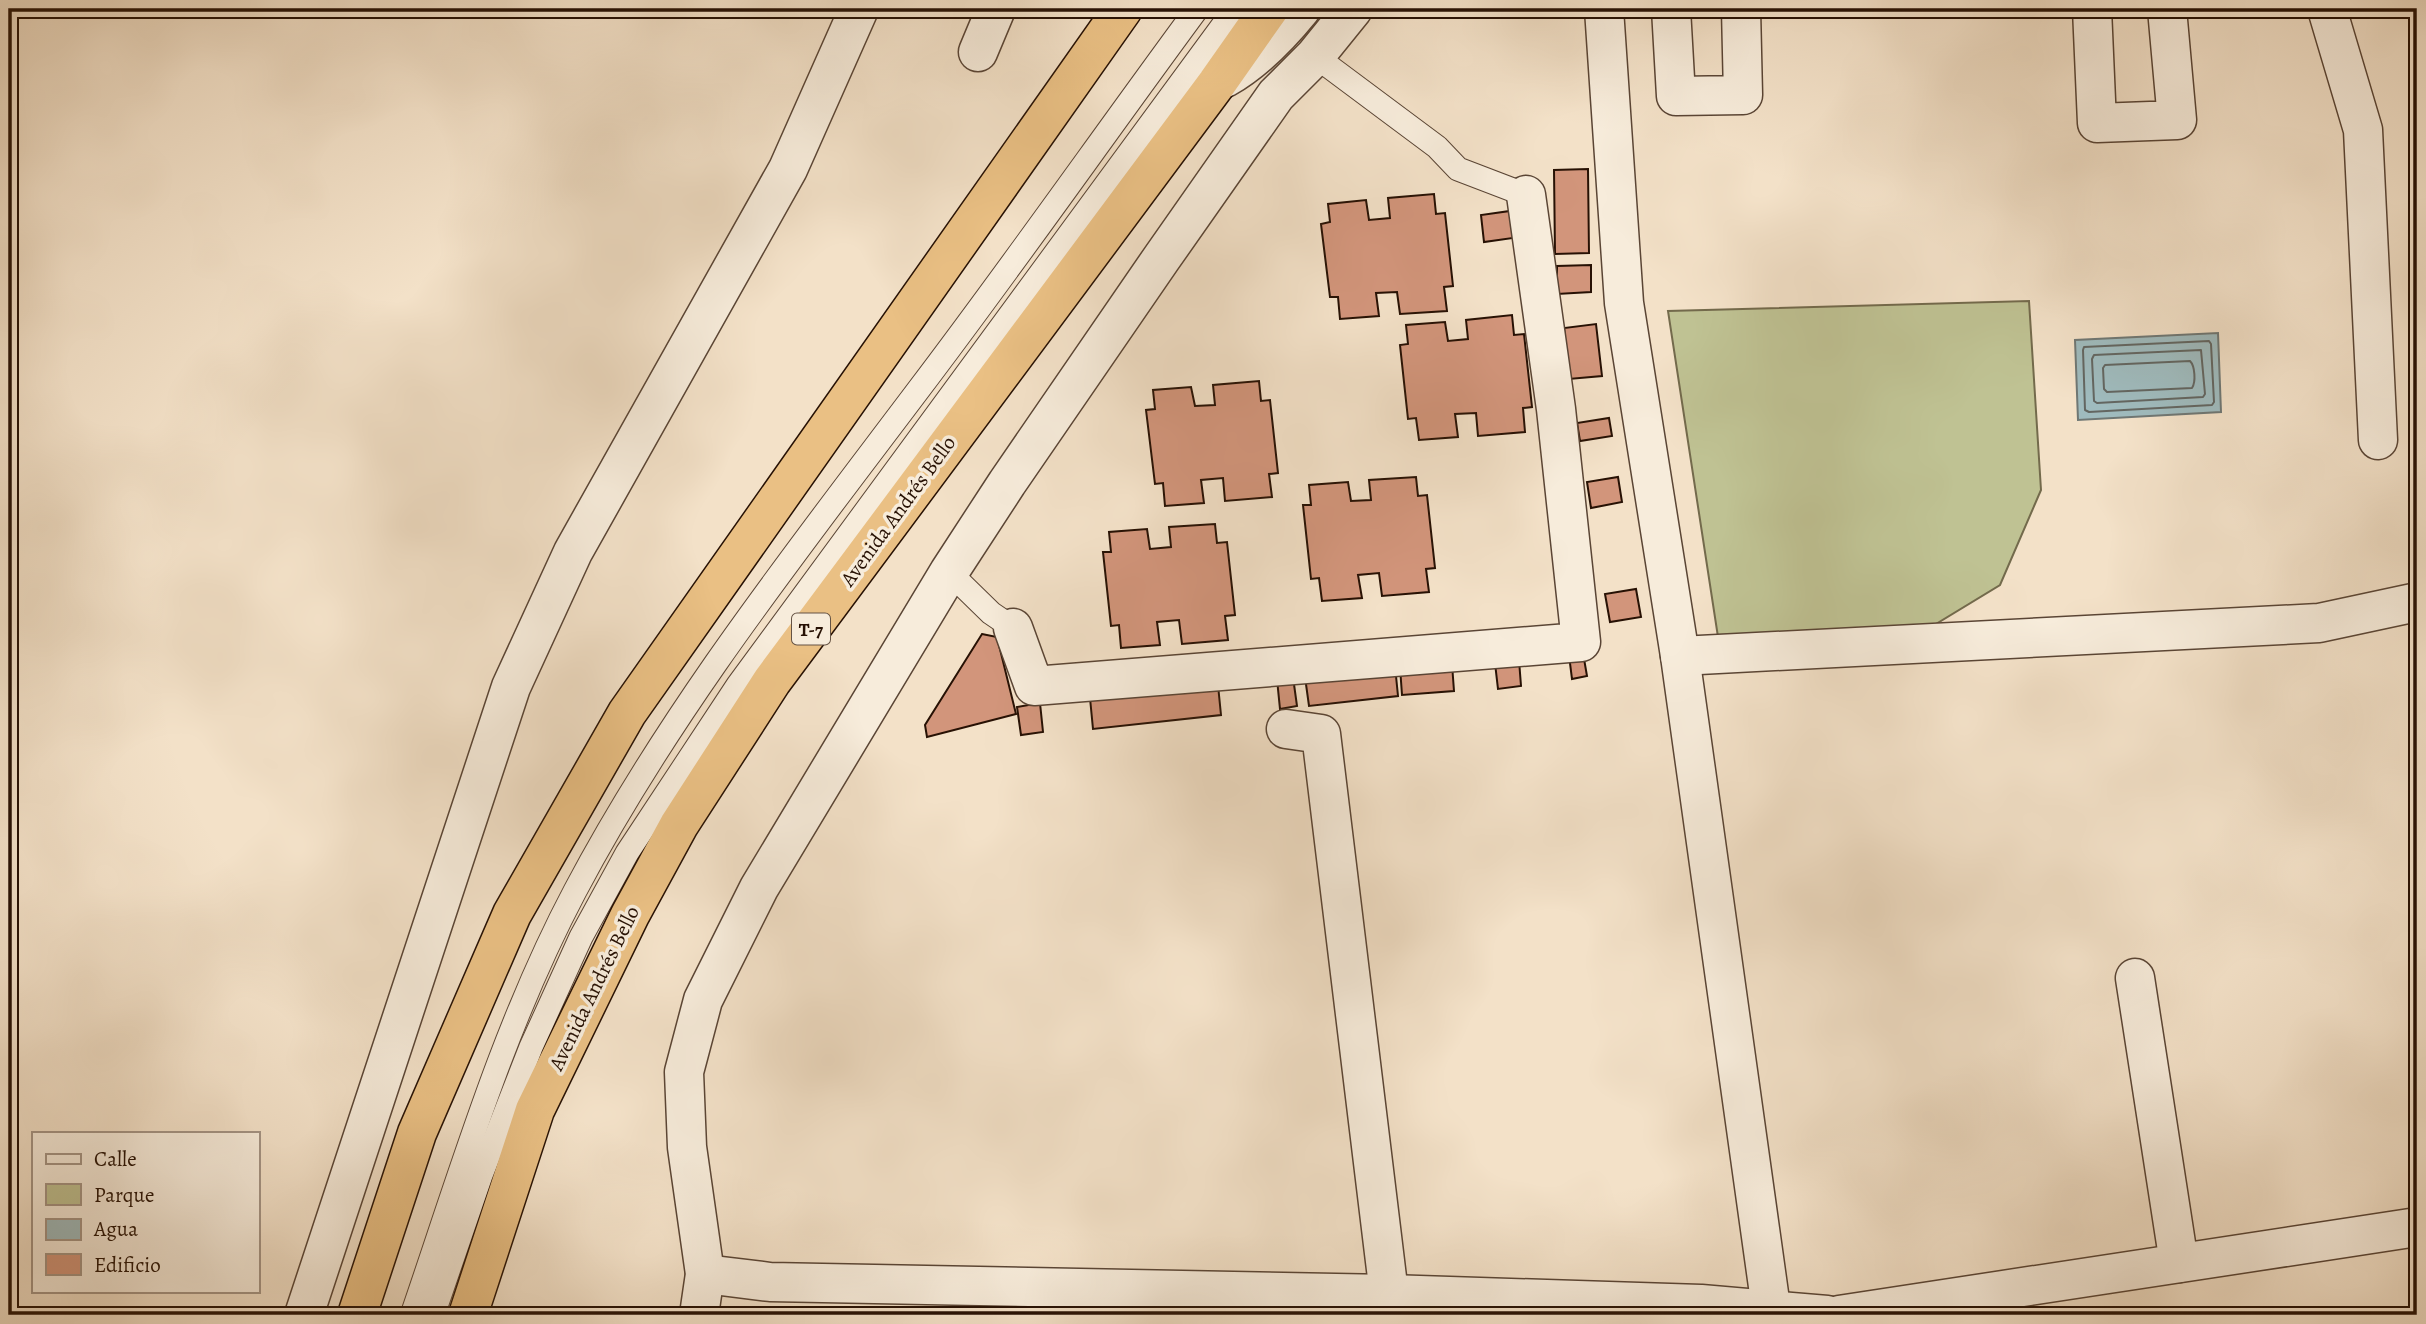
<svg xmlns="http://www.w3.org/2000/svg" width="2426" height="1324" font-family="Alegreya,serif">
<style>
.green{fill:#bfc293;stroke:#736a4c;stroke-width:2}
.water{fill:#9fbbbe;stroke:#6f7774;stroke-width:2}
.lines{fill:none;stroke-linecap:round;stroke-linejoin:round}
.shore{stroke:#636661;stroke-width:2}
.building{fill:#d2957b;stroke:#271104;stroke-width:2}
.lane-casing{stroke:#5a4535;stroke-width:25}
.street-casing{stroke:#5a4535;stroke-width:41}
.highway-casing{stroke:#271104;stroke-width:41}
.lane{stroke:#f7ecdb;stroke-width:23}
.street{stroke:#f7ecdb;stroke-width:38}
.highway{stroke:#eac084;stroke-width:38}
.labels{text-anchor:middle;stroke-width:7;stroke-linejoin:round;paint-order:stroke}
.shield{fill:#f7ecdb;stroke:#655344;stroke-width:2}
.shield-label{font-size:19px;font-weight:bold;fill:#271104}
.street-label{font-size:21px;fill:#271104;stroke:#f7ecdb}
</style>
<rect width="100%" height="100%" fill="#f3e1c8"/>
<filter id="stains"><feTurbulence type="fractalNoise" baseFrequency=".00286" numOctaves="4"/><feColorMatrix values="0 0 0 0 .2 0 0 0 0 .09 0 0 0 0 .02 0 0 0 .5 -.17"/></filter>
<radialGradient id="worn" r=".72"><stop offset=".6" stop-color="#630" stop-opacity="0"/><stop offset="1" stop-color="#630" stop-opacity=".3"/></radialGradient>
<path class="green" d="M2029,301L2041,490L2000,585L1926,630L1718,637L1668,311Z"/>
<path class="water" d="M2218,333L2221,412L2078,420L2075,340Z"/>
<g class="lines">
<g class="shore">
<path d="M2209,341L2211,344L2214,402L2212,405L2089,412L2085,410L2083,350L2084,347Z"/>
<path d="M2201,350L2205,394L2203,397L2097,403L2094,401L2092,359L2094,355Z"/>
<path d="M2190,361C2195,366 2196,382 2192,388L2107,392L2104,389L2103,368L2105,365Z"/>
</g>
</g>
<g class="building">
<path d="M1588,169L1589,253L1555,254L1554,170Z"/>
<path d="M1434,194L1436,214L1445,213L1453,286L1444,287L1447,311L1400,314L1397,292L1376,293L1379,316L1340,319L1338,297H1330L1321,224L1330,222L1328,204L1366,200L1369,220L1390,218L1388,198Z"/>
<path d="M1510,211L1513,238L1484,242L1481,215Z"/>
<path d="M1591,265V292L1557,294V266Z"/>
<path d="M1512,315L1514,335L1524,334L1532,407L1523,408L1525,432L1478,436L1476,413L1455,414L1458,437L1419,440L1416,418L1408,419L1400,345L1408,344L1406,325L1445,322L1448,341L1468,339L1466,320Z"/>
<path d="M1596,324L1602,376L1569,379L1564,328Z"/>
<path d="M1259,381L1261,401L1270,400L1278,473L1269,474L1272,497L1225,501L1223,478L1201,480L1204,503L1165,506L1163,483L1155,484L1146,410L1155,409L1153,390L1191,387L1195,406L1215,405L1213,385Z"/>
<path d="M1609,418L1612,436L1580,441L1577,423Z"/>
<path d="M1416,477L1418,496L1427,495L1435,568L1426,569L1429,592L1382,596L1379,573L1358,575L1362,598L1322,601L1319,578L1311,579L1303,505H1311L1309,485L1348,482L1351,501L1371,500L1369,480Z"/>
<path d="M1618,477L1622,502L1591,508L1587,482Z"/>
<path d="M1215,524L1217,543L1227,542L1235,615L1225,616L1228,640L1182,644L1179,620L1157,622L1160,645L1121,648L1119,625L1111,626L1103,552H1111L1109,532L1147,529L1150,549L1171,547L1169,527Z"/>
<path d="M1636,589L1641,617L1610,622L1605,594Z"/>
<path d="M982,634L997,637L1016,714L927,737L925,725Z"/>
<path d="M1583,653L1587,676L1572,679L1569,655Z"/>
<path d="M1519,660L1521,686L1498,689L1495,663Z"/>
<path d="M1452,664L1454,691L1402,695L1400,667Z"/>
<path d="M1395,666L1398,696L1309,706L1305,677Z"/>
<path d="M1293,677L1297,706L1280,709L1277,679Z"/>
<path d="M1218,685L1221,715L1093,729L1090,698Z"/>
<path d="M1040,703L1043,732L1021,735L1017,707Z"/>
</g>
<g class="lines">
<defs>
<g id="lane">
<path d="M1315,56L1437,147L1458,169L1526,195"/>
<path d="M949,572L991,613L1013,628"/>
<path d="M412,1315C461,1172 504,1025 575,891C670,711 797,551 919,389C1014,264 1104,135 1197,9"/>
<path d="M433,1315L481,1175L531,1047L581,937L627,853L738,685L1235,9"/>
</g>
<g id="street">
<path d="M1604,9L1624,303L1680,656L1772,1315"/>
<path d="M1671,9L1676,96L1743,95L1741,9"/>
<path d="M2092,9L2097,123L2177,120L2167,9"/>
<path d="M2327,9L2363,130L2378,440"/>
<path d="M978,52L996,9"/>
<path d="M1225,78C1255,61 1279,36 1301,9"/>
<path d="M1013,628L1034,686L1581,642L1556,409L1526,195"/>
<path d="M1680,656L2319,623L2417,602"/>
<path d="M1286,729L1321,734L1389,1294"/>
<path d="M2135,978L2179,1263"/>
<path d="M705,1274L770,1282L1389,1294L1701,1304L1827,1315"/>
<path d="M304,1315L511,687L573,552L788,169L859,9"/>
<path d="M699,1315L705,1274L687,1147L684,1072L703,1000L759,888L949,572L1007,483L1161,259L1276,95L1315,56L1353,9"/>
<path d="M1839,1315L2417,1227"/>
</g>
<g id="highway">
<path d="M357,1315L417,1133L512,914L627,713L1123,9"/>
<path d="M468,1315L535,1110L630,915L679,825L772,681L1217,83L1269,9"/>
</g>
</defs>
<use href="#lane" class="lane-casing"/>
<use href="#street" class="street-casing"/>
<use href="#highway" class="highway-casing"/>
<use href="#lane" class="lane"/>
<use href="#street" class="street"/>
<use href="#highway" class="highway"/>
</g>
<g class="labels">
<rect class="shield" x="792" y="613.5" width="38" height="31" rx="5"/>
<g class="shield-label">
<text x="811" y="636">T-7</text>
</g>
<g class="street-label">
<text transform="translate(898 511) rotate(-54)" y="7">Avenida Andrés Bello</text>
<text transform="translate(594 988) rotate(-64)" y="7">Avenida Andrés Bello</text>
</g>
</g>
<rect width="2426" height="1324" fill="none" stroke="#f3e1c8" stroke-width="35"/>
<rect x="10" y="10" width="2405" height="1303" fill="none" stroke="#271104" stroke-width="3.5"/>
<rect x="18" y="18" width="2391" height="1289" fill="none" stroke="#271104" stroke-width="2"/>
<rect x="32" y="1132" width="228" height="161" fill="#f7ecdb" stroke="#a49485" stroke-width="2"/>
<rect x="46" y="1154" width="35" height="10" fill="#f7ecdb" stroke="#a49485" stroke-width="2"/>
<text x="94" y="1166" font-size="21" fill="#271104">Calle</text>
<rect x="46" y="1184" width="35" height="21" fill="#bfc293" stroke="#a49485" stroke-width="2"/>
<text x="94" y="1202" font-size="21" fill="#271104">Parque</text>
<rect x="46" y="1219" width="35" height="21" fill="#9fbbbe" stroke="#a49485" stroke-width="2"/>
<text x="94" y="1236" font-size="21" fill="#271104">Agua</text>
<rect x="46" y="1254" width="35" height="21" fill="#d2957b" stroke="#a49485" stroke-width="2"/>
<text x="94" y="1272" font-size="21" fill="#271104">Edificio</text>
<rect width="100%" height="100%" filter="url(#stains)"/>
<rect width="100%" height="100%" fill="url(#worn)"/>
</svg>
